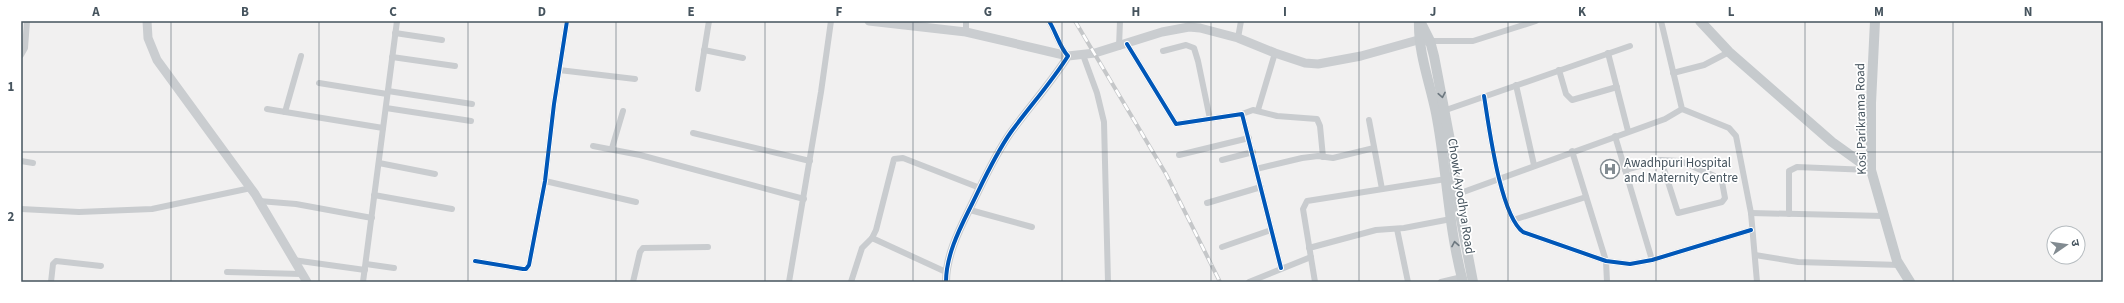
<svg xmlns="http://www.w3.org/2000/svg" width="2124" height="303" font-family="'Source Sans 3','Noto Sans Devanagari',sans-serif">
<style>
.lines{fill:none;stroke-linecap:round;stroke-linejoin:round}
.minor{stroke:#c9cccf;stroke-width:6}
.tertiary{stroke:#c9cccf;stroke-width:8}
.secondary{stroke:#cacdd0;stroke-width:9}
.primary{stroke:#c6cacd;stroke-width:10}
.rail-casing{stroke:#c5c7c9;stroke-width:4}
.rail{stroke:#fff;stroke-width:2.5;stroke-dasharray:8;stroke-linecap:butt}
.cycleway-casing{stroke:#fff;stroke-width:6}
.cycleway{stroke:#0057b8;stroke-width:4}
.oneway{stroke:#6c777f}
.grid{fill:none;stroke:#46545e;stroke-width:1;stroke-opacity:0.55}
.labels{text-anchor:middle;stroke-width:3.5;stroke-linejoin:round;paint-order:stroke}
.street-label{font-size:13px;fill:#46545e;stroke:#fff}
.poi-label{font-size:13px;fill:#46545e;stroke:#fff;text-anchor:start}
.neatline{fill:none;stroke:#46545e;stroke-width:1.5}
.grid-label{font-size:13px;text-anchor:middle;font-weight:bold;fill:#46545e}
</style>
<rect width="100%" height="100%" fill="#f1f0f0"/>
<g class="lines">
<g class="minor">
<path d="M1049,21C1055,32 1060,48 1068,56"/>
<path d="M1661,21L1682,109L1729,128L1736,136L1751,213L1757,282"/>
<path d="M966,32V21"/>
<path d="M395,33L442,40"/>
<path d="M1238,38L1241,21"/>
<path d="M1430,41H1473L1536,21"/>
<path d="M1127,44L1176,124L1242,114L1281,268"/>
<path d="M1119,47L1120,21"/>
<path d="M704,50L743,58"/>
<path d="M1163,51L1186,45L1194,48L1198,61L1210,119"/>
<path d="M1608,53L1628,131"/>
<path d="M21,55L25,48L27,21"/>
<path d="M1083,55L1097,93L1104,122L1108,282"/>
<path d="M392,57L455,66"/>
<path d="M559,70L635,79"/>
<path d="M1559,70L1566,94L1572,100L1617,87"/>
<path d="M1673,73L1704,65L1729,52"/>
<path d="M319,83L387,94"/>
<path d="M1516,85L1534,165"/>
<path d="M698,89L709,21"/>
<path d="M388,91L472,104"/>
<path d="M1484,96C1489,126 1500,215 1523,232L1606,261L1630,264L1652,260L1751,230"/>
<path d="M386,108L471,121"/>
<path d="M267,109L383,128"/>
<path d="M1258,110L1275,53"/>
<path d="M1443,111L1630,46"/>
<path d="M285,112L301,56"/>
<path d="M1242,114L1253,110L1277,116L1317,119L1320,126L1323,157"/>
<path d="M1369,120L1382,189"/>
<path d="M693,133L810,161"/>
<path d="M1615,136L1652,260"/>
<path d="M593,146L640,155L804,199"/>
<path d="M612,148L623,111"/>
<path d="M1572,151L1606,261L1607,282"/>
<path d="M1179,155L1249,138"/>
<path d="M1222,160L1253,152"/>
<path d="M21,161L33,163"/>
<path d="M379,163L435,174"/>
<path d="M1256,169L1302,158L1318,156L1333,158L1374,148"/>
<path d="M1625,170L1661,160L1680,161L1717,177L1722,182L1725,198L1722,202L1678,213L1661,160"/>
<path d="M545,181L636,202"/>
<path d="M374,195L452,209"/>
<path d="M1455,195L1665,119L1682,109"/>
<path d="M259,201L296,204L372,218"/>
<path d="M1207,203L1261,187"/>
<path d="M21,209L79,212L152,209L251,188"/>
<path d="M970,210L1032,227"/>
<path d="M1751,213L1884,216"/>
<path d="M1789,214V171L1797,167L1869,170"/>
<path d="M1513,220L1586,197"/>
<path d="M1397,229L1408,282"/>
<path d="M872,238L946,272"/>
<path d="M1222,247L1271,230"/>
<path d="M1309,248L1376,230L1404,228L1451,219"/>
<path d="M1755,255L1798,262L1900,265"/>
<path d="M293,260L365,270"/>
<path d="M475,261L523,269H526L529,265L545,181L554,104L567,21"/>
<path d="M366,264L394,268"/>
<path d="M227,272L301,274"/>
<path d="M51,282L53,264L56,261L101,266"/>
<path d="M363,282L397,21"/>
<path d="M633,282L640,252L643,248L708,247"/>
<path d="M789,282L821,92L831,21"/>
<path d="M851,282L862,248L872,238L876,230L894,159L903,158L980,188"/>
<path d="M1249,282L1311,257"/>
<path d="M1315,282L1303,209L1307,201L1446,179"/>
<path d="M1441,282L1462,277"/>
</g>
<path class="tertiary" d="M946,282C946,257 958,232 969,210C982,184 994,156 1011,132C1030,106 1051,83 1068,56"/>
<g class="secondary">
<path d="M147,21L148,38L157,60L255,194L307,282"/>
<path d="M869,21L966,32L1068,56L1095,53L1162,32L1189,27L1200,28L1238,38L1275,53L1305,63L1318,64L1361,56L1418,40L1427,41"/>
</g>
<g class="primary">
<path d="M1419,21C1418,53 1430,83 1436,113C1447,169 1448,227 1463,282"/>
<path d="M1420,21L1430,41L1434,56L1452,151L1459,209L1473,282"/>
<path d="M1700,21L1729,52L1832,142L1871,170"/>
<path d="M1875,21L1871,103V170L1897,261L1910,282"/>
</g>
<defs>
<path id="rail" d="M1075,21L1166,174L1220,282"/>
</defs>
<use href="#rail" class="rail-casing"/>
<use href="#rail" class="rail"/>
<defs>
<g id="cycleway">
<path d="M1127,44L1176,124L1242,114L1281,268"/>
<path d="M1484,96C1489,126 1500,215 1523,232L1606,261L1630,264L1652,260L1751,230"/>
<path d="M475,261L523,269H526L529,265L545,181L554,104L567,21"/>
<path d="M946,282C946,257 958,232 969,210C982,184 994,156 1011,132C1030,106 1051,83 1068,56C1060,48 1056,32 1049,21"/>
</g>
</defs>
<use href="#cycleway" class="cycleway-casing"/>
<use href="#cycleway" class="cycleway"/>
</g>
<defs><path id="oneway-chevron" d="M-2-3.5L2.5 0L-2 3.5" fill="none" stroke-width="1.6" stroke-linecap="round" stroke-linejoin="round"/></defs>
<g class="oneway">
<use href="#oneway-chevron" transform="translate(1442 95) rotate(79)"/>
<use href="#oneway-chevron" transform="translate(1455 244) rotate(-100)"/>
</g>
<path class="grid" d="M171,21V282M319,21V282M468,21V282M616,21V282M765,21V282M913,21V282M1062,21V282M1211,21V282M1359,21V282M1508,21V282M1656,21V282M1805,21V282M1953,21V282M21,152H2103"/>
<defs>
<symbol id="hospital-ring" viewBox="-11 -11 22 22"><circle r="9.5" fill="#fff" stroke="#828b91" stroke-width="1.5"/><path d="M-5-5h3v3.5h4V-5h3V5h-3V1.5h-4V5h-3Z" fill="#828b91"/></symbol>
</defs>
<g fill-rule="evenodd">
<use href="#hospital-ring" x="1599" y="158" width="22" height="22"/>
</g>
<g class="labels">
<g class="street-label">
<text transform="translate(1860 119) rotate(-91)" y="5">Kosi Parikrama Road</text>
<text transform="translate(1462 196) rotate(81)" y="5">Chowk Ayodhya Road</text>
</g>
<g class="poi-label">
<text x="1624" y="167">Awadhpuri Hospital<tspan x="1624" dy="15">and Maternity Centre</tspan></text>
</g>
</g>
<rect width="2124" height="303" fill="none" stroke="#ffffff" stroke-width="44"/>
<g transform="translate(2066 245) rotate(77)"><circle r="19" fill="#ffffff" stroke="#b5bbbf"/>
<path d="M0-3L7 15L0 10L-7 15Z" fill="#828b91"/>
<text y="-6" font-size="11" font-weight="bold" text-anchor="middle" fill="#46545e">उ</text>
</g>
<rect x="22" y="22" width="2080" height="259" class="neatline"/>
<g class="grid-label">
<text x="96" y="16">A</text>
<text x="245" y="16">B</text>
<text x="393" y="16">C</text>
<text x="542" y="16">D</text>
<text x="691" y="16">E</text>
<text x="839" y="16">F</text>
<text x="988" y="16">G</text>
<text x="1136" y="16">H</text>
<text x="1285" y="16">I</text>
<text x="1433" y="16">J</text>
<text x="1582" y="16">K</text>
<text x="1731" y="16">L</text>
<text x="1879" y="16">M</text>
<text x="2028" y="16">N</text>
<text x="11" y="91">1</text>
<text x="11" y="221">2</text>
</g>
</svg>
